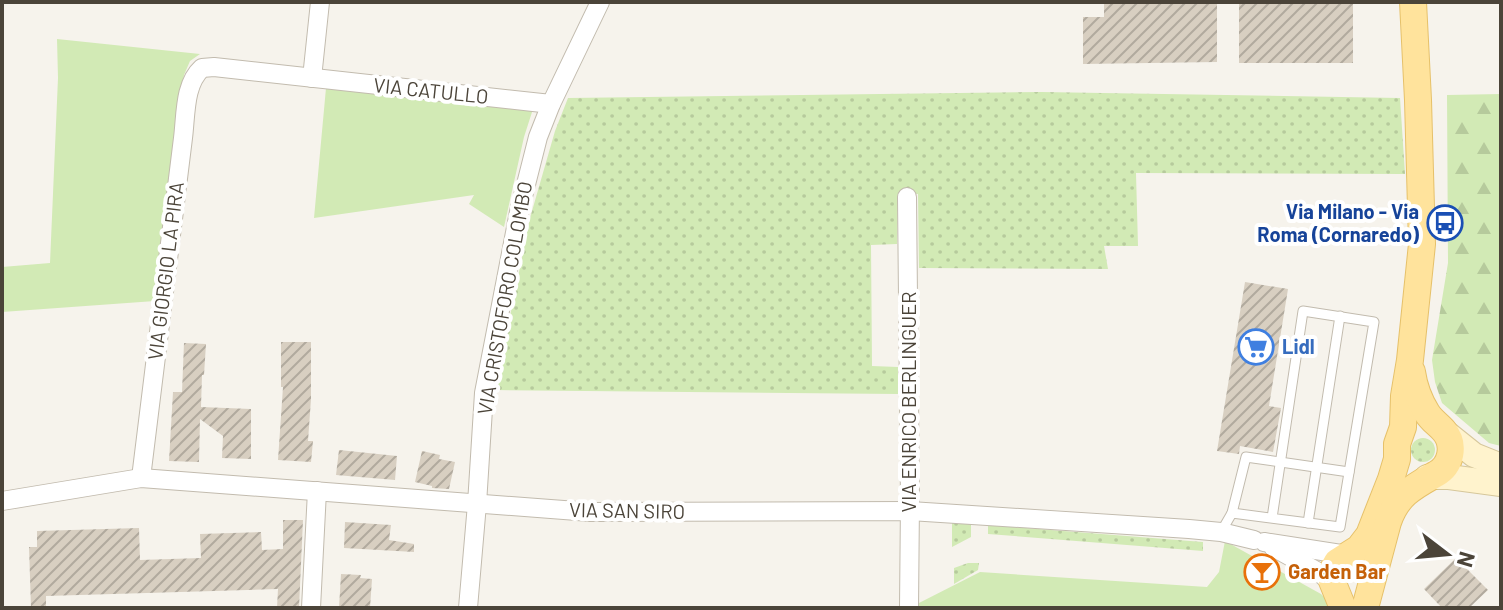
<svg xmlns="http://www.w3.org/2000/svg" width="1503" height="610" font-family="Barlow,sans-serif">
<style>
.grass{fill:url(#grass-dots)}
.forest{fill:url(#forest-firs)}
.green{fill:#d2eab5}
.building{fill:url(#building-hatch)}
.lines{fill:none;stroke-linecap:round;stroke-linejoin:round}
.lane-casing{stroke:#c2bbae;stroke-width:11}
.street-casing{stroke:#c2bbae;stroke-width:20}
.secondary-casing{stroke:#d6c79b;stroke-width:26}
.primary-casing{stroke:#e6c16a;stroke-width:28}
.lane{stroke:#fff;stroke-width:9}
.street{stroke:#fff;stroke-width:18}
.secondary{stroke:#fff3cd;stroke-width:24}
.primary{stroke:#ffe39c;stroke-width:26}
.labels{text-anchor:middle;stroke-width:8;stroke-linejoin:round;paint-order:stroke}
.street-label{font-size:20px;fill:#4b4439;stroke:#fff}
.transit-label{font-size:20px;font-weight:bold;fill:#164399;stroke:#fff;text-anchor:end}
.shop-label{font-size:20px;font-weight:bold;fill:#366cbe;stroke:#fff;text-anchor:start}
.food-label{font-size:20px;font-weight:bold;fill:#c56008;stroke:#fff;text-anchor:start}
</style>
<defs>
<pattern id="grass-dots" width="8" height="8" patternUnits="userSpaceOnUse" patternTransform="scale(2)"><rect width="8" height="8" fill="#d2eab5"/><path d="M2 2h.1M6 6h.1" fill="none" stroke="#b6ca9c" stroke-width="1.8" stroke-linecap="round"/></pattern>
<pattern id="forest-firs" width="22" height="20" patternUnits="userSpaceOnUse" patternTransform="scale(2)"><rect width="22" height="20" fill="#d2eab5"/><path d="M5 1l3.5 6h-7zM16 11l3.5 6h-7z" fill="#b6ca9c"/></pattern>
<pattern id="building-hatch" width="6" height="6" patternUnits="userSpaceOnUse" patternTransform="scale(2)"><rect width="6" height="6" fill="#d8cfc1"/><path d="M-1 1l2-2M0 6l6-6M5 7l2-2" fill="none" stroke="#b1aa9e"/></pattern>
</defs>
<rect width="100%" height="100%" fill="#f6f3ec"/>
<g class="grass">
<path d="M1041,92L1400,98L1405,174L1136,173L1138,246H1104L1108,269L919,268L918,194L898,193L897,244L871,245L872,366L898,367V394L495,390L530,218L555,131L568,98Z"/>
<circle cx="1423" cy="450" r="12"/>
<path d="M952,522H971V537L952,547Z"/>
<path d="M988,525L1203,542V551L988,534Z"/>
<path d="M968,563H979L978,570L954,584V568Z"/>
</g>
<path class="forest" d="M1501,94V446L1489,443L1442,403L1435,382L1432,360L1448,263L1447,95Z"/>
<g class="green">
<path d="M57,39L200,54L190,61L184,75L155,301L2,312V267L50,263L58,78Z"/>
<path d="M326,88L533,109L524,137L504,227L469,204L474,195L314,218Z"/>
<path d="M1225,541L1321,594L1335,608H917V604L980,572L1207,587L1219,572Z"/>
</g>
<g class="building">
<path d="M1104,2H1217V62L1083,64V17H1104Z"/>
<rect x="1239" y="2" width="114" height="61"/>
<path d="M1245,282L1288,289L1269,406L1281,408L1273,452L1240,446L1239,454L1217,451Z"/>
<path d="M281,342H311V399L308,441H313L311,462L278,460L283,387H281Z"/>
<path d="M184,343L206,344L204,375H202L201,407L251,409V459L222,458L223,436L200,419L199,462L169,461L173,392H182Z"/>
<path d="M339,450L397,456L395,480L336,475Z"/>
<path d="M422,451L440,455L439,459L455,462L449,489L432,488V486L415,482Z"/>
<path d="M283,520H303L299,608H277L278,589L46,596V608H31L29,547H37V531L139,528L140,560L201,558L200,534L261,532L262,550L283,549Z"/>
<path d="M345,522L391,525L389,540L414,544V552L344,548Z"/>
<path d="M1456,558L1488,590L1469,608H1442L1424,589Z"/>
<path d="M1256,562L1275,572L1266,589L1247,579Z"/>
<path d="M341,574L361,575L360,578L372,579L370,608H339Z"/>
</g>
<g class="lines">
<defs>
<g id="lane">
<path d="M1232,513L1246,457L1349,472"/>
<path d="M1308,523L1340,316"/>
<path d="M1221,532L1232,513L1340,527L1374,322L1303,311L1272,518"/>
</g>
<g id="street">
<path d="M312,78L320,2"/>
<path d="M907,197L910,501L909,608"/>
<path d="M141,478L183,138C186,115 184,84 202,68L214,67L551,104"/>
<path d="M2,501L141,478L590,512L910,511L1189,529L1221,532L1254,540"/>
<path d="M1264,542L1341,554L1352,552"/>
<path d="M1273,547L1320,573L1334,585"/>
<path d="M311,608L317,491"/>
<path d="M468,608L477,504L484,393L519,212L538,137L551,104L600,2"/>
</g>
<g id="secondary">
<path d="M1444,431L1474,455L1501,466"/>
<path d="M1427,477H1449L1501,484"/>
</g>
<g id="primary">
<path d="M1343,608L1332,581V571L1337,562L1359,548L1369,535L1391,479L1397,459V444L1403,427L1404,396L1410,360L1422,244L1418,100L1413,2"/>
<path d="M1365,608L1388,522C1397,495 1413,487 1436,474C1451,466 1456,445 1444,431C1439,425 1432,421 1427,413C1419,400 1414,386 1412,372"/>
</g>
</defs>
<use href="#lane" class="lane-casing"/>
<use href="#street" class="street-casing"/>
<use href="#secondary" class="secondary-casing"/>
<use href="#primary" class="primary-casing"/>
<use href="#lane" class="lane"/>
<use href="#street" class="street"/>
<use href="#secondary" class="secondary"/>
<use href="#primary" class="primary"/>
</g>
<defs>
<symbol id="bus-ring" viewBox="-11 -11 22 22"><circle r="9.5" fill="#fff" stroke="#1a4fb4" stroke-width="1.5"/><path d="M-5-6H5V4H4V6H2V4H-2V6H-4V4H-5ZM-3.5-4V0h7V-4ZM-3.5 1.2v1.5H-2V1.2ZM2 1.2v1.5H3.5V1.2Z" fill="#1a4fb4"/></symbol>
<symbol id="supermarket-ring" viewBox="-11 -11 22 22"><circle r="9.5" fill="#fff" stroke="#3f7fe0" stroke-width="1.5"/><path d="M-6-5.5h2.5l.6 2H6L4.5 2H-2.5L-4.4-4H-6ZM-1.5 3.2a1.3 1.3 0 1 0 .1 0ZM3 3.2a1.3 1.3 0 1 0 .1 0Z" fill="#3f7fe0"/></symbol>
<symbol id="bar-ring" viewBox="-11 -11 22 22"><circle r="9.5" fill="#fff" stroke="#e8710a" stroke-width="1.5"/><path d="M-6-5H6L.8 .8V4.5H3.5V6h-7V4.5H-.8V.8Z" fill="#e8710a"/></symbol>
</defs>
<g fill-rule="evenodd">
<use href="#bus-ring" x="1425" y="203" width="40" height="40"/>
<use href="#supermarket-ring" x="1236" y="327" width="40" height="40"/>
<use href="#bar-ring" x="1242" y="552" width="40" height="40"/>
</g>
<g class="labels">
<g class="street-label">
<text transform="translate(431 91) rotate(6)" y="7">VIA CATULLO</text>
<text transform="translate(166 271) rotate(-83)" y="7">VIA GIORGIO LA PIRA</text>
<text transform="translate(505 298) rotate(-80)" y="7">VIA CRISTOFORO COLOMBO</text>
<text transform="translate(909 402) rotate(-90)" y="7">VIA ENRICO BERLINGUER</text>
<text transform="translate(627 511) rotate(1)" y="7">VIA SAN SIRO</text>
</g>
<g class="transit-label">
<text x="1419" y="219">Via Milano - Via<tspan x="1419" dy="23">Roma (Cornaredo)</tspan></text>
</g>
<g class="shop-label">
<text x="1282" y="354">Lidl</text>
</g>
<g class="food-label">
<text x="1288" y="579">Garden Bar</text>
</g>
</g>
<rect width="1503" height="610" fill="none" stroke="#4b4439" stroke-width="8"/>
<g transform="translate(1447 554) rotate(106)" stroke="#ffffff" stroke-width="6" paint-order="stroke">
<path d="M0-6L14 30L0 20L-14 30Z" fill="#4b4439"/>
<text y="-12" font-size="22" font-weight="bold" text-anchor="middle" fill="#4b4439">N</text>
</g>
</svg>
